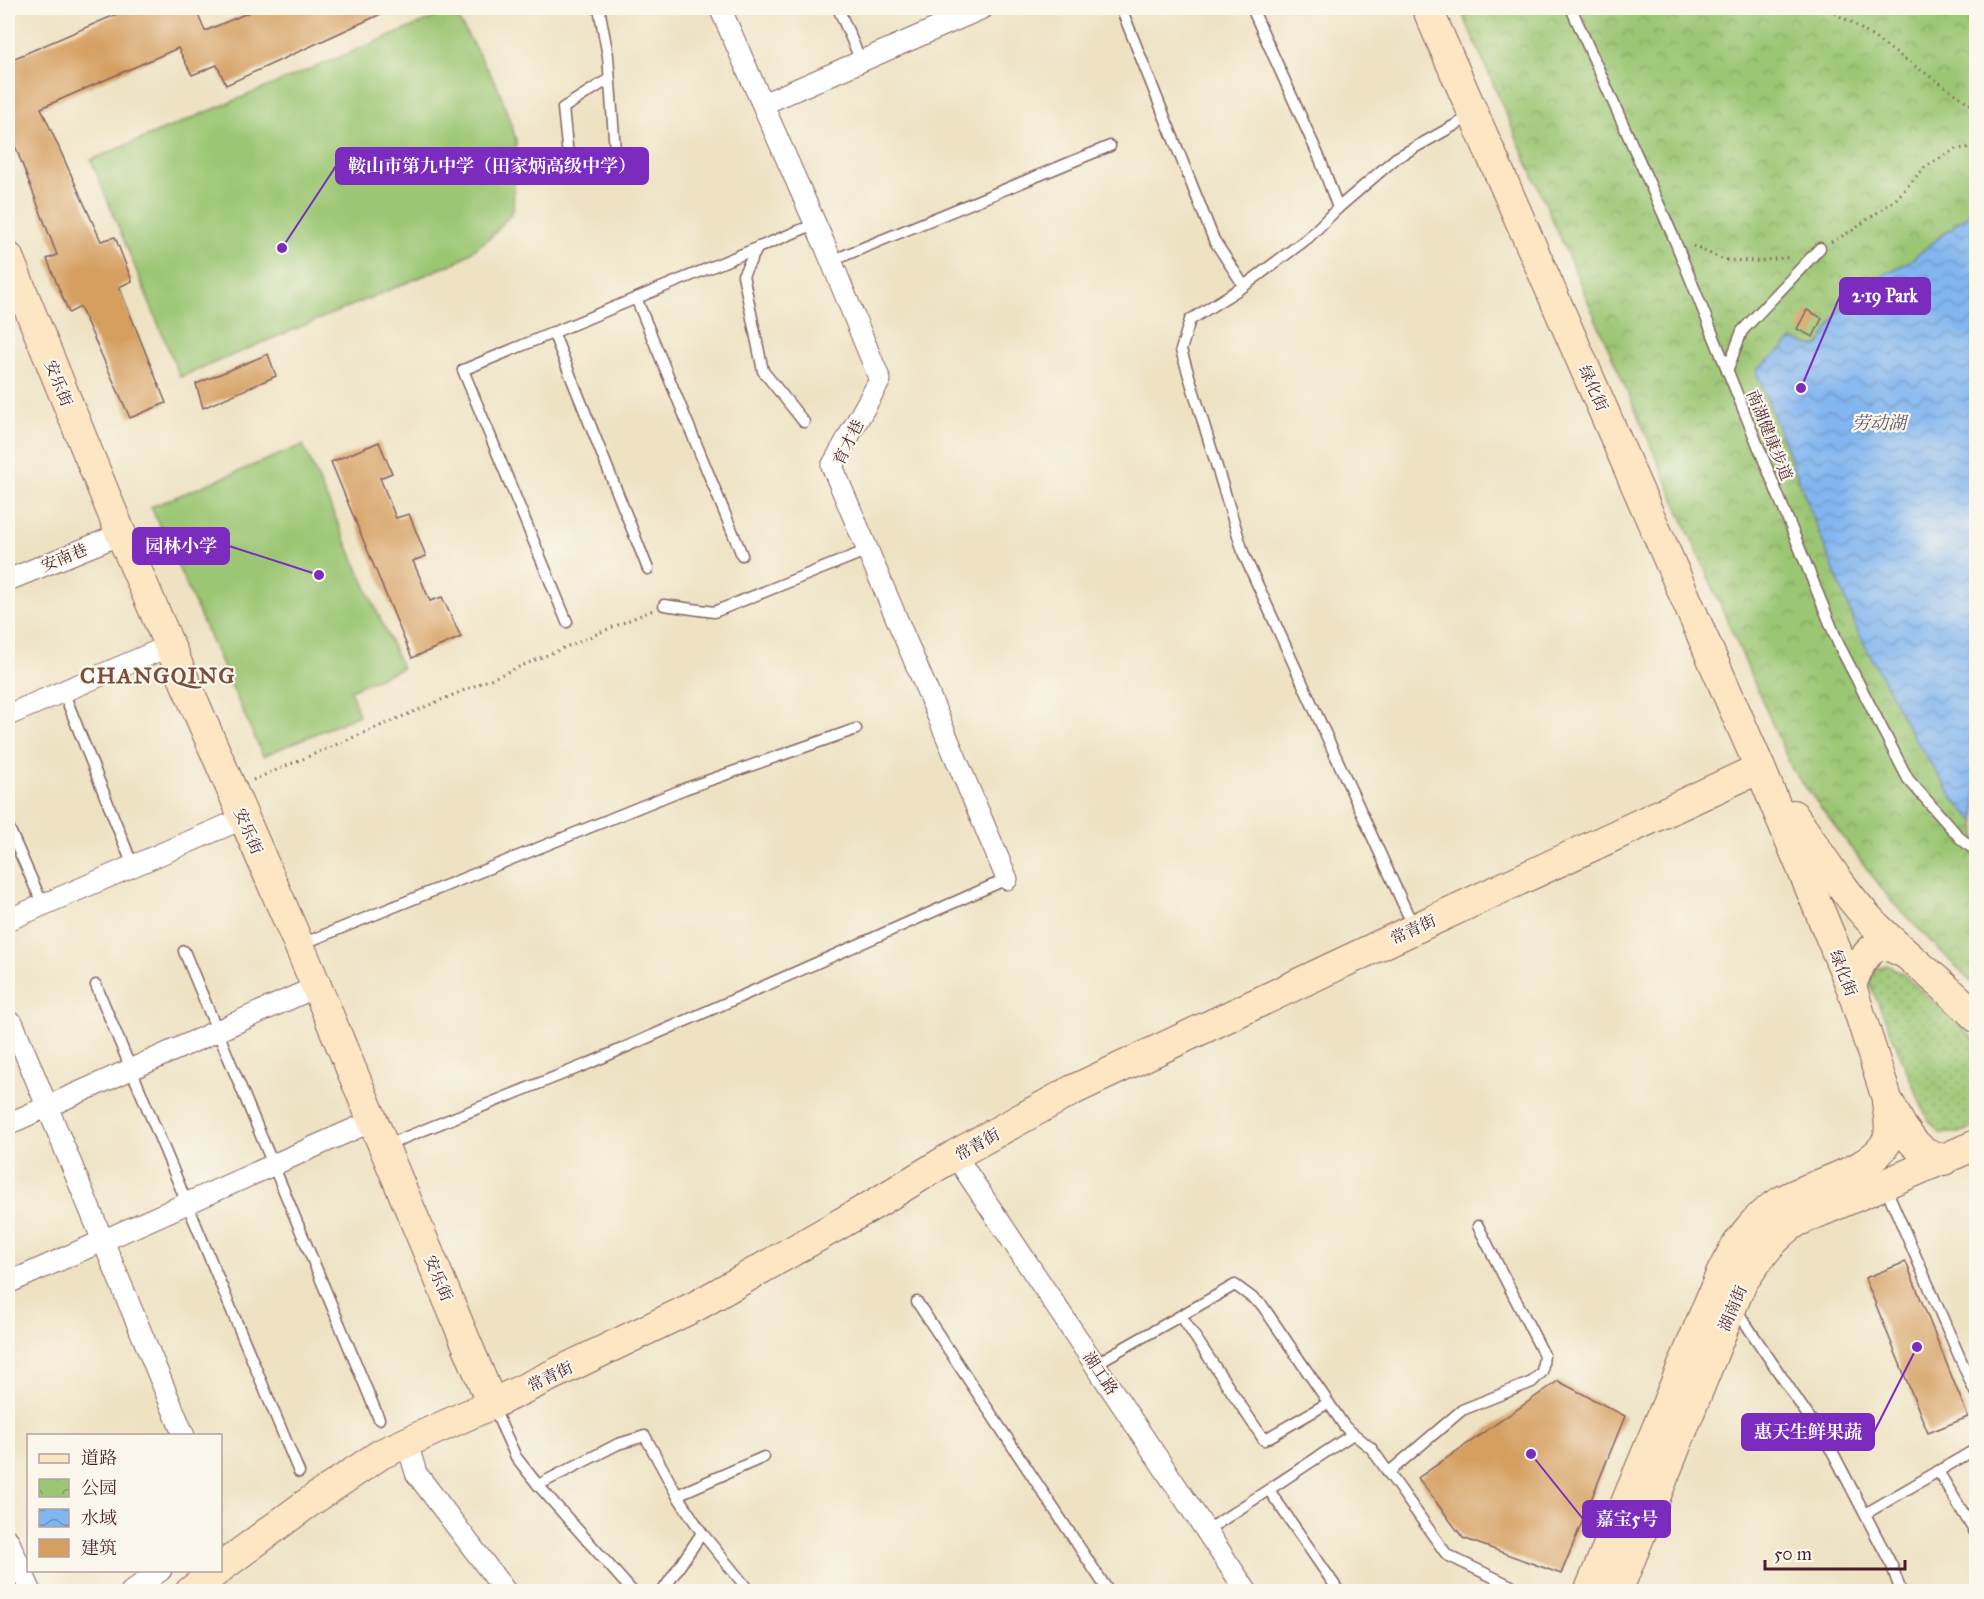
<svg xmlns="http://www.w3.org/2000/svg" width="1984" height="1599" font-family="'IM FELL Great Primer','Noto Serif SC',serif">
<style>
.grass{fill:url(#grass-dots);stroke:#72724f;stroke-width:1.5}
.park{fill:url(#park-crowns);stroke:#72724f;stroke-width:1.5}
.pitch{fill:#9bc673;stroke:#72724f;stroke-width:1.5}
.water{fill:url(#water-waves);stroke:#666a8e;stroke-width:1.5}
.building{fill:#d59f61}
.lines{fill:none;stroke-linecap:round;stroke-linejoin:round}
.lane-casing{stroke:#836360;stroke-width:13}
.street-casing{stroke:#836360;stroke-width:23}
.secondary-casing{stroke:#836360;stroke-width:32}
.path{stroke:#836360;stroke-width:3;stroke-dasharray:1.5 4.5;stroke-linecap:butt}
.lane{stroke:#fff;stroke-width:10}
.street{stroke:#fff;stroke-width:21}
.secondary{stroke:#fce6c4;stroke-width:30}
.labels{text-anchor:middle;stroke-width:4.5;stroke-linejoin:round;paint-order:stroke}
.street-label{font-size:16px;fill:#4a1f2b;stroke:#fbf7ec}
.water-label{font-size:18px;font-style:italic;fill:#5e5470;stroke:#fbf7ec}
.district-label{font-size:22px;font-weight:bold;letter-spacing:1.5px;fill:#7b4c3e;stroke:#fbf7ec}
.leader{fill:none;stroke:#7b2cbf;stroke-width:2}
.callout-dot{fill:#7b2cbf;stroke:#fbf7ec;stroke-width:2}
.callout{fill:#7b2cbf;stroke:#7b2cbf;stroke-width:2}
.callout-label{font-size:18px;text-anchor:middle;font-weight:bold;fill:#fff}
</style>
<defs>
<pattern id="grass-dots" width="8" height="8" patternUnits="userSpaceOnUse" patternTransform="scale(1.5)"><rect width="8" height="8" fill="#9bc673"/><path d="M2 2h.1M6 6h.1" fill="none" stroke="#80a05f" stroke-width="1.8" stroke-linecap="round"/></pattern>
<pattern id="park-crowns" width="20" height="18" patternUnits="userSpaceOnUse" patternTransform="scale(1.5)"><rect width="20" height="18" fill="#9bc673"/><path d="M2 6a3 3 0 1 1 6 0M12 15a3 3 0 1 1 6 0" fill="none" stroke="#80a05f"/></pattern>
<pattern id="water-waves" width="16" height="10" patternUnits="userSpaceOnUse" patternTransform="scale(1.5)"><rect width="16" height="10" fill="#82b6f0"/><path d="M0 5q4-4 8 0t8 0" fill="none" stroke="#6c93c3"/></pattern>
</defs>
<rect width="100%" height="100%" fill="#fbf7ec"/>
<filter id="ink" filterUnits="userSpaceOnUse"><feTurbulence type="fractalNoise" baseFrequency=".0167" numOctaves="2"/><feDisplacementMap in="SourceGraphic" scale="12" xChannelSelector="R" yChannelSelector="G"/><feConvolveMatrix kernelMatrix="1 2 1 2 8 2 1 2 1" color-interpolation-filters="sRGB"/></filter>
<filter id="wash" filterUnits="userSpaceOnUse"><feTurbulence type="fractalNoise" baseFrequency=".008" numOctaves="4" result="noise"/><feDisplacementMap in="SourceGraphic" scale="24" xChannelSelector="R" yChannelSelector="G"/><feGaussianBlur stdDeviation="1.35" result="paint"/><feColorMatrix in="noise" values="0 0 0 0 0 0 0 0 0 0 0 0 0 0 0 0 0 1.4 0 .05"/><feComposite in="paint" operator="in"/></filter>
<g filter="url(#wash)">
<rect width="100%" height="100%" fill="#eee2c3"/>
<path class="grass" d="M1887,965L1901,972L1976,1041V1126L1959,1133H1940L1927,1118L1869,981L1874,970Z"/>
<path class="park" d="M1460,8H1976V987L1892,902L1792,769Z"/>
<g class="pitch">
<path d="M453,10L499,89L516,139L513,211L492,236L459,261L180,377L91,160Z"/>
<path d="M303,445L402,668L350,690L359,715L263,756L151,507Z"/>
</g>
<path class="water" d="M1976,208V822L1955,801L1911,733L1858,632L1756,371L1793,340L1818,347L1849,293L1910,261Z"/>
<g id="blocks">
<g class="building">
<path d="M131,8H195L205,31L259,8H394L226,85L217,65L192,75L178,48L41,108L101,241L115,237L132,281L119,287L166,403L130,418L80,307L69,313L47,259L57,255L14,143L8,146V61Z"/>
<path d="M1807,310L1822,318L1813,337L1797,329Z"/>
<path d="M268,354L276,376L203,408L196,384Z"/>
<path d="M379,442L392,473L380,478L396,518L409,514L426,556L413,561L430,601L442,597L461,637L412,658L331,462Z"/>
<path d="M1906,1262L1968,1417L1928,1433L1865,1278Z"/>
<path d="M1558,1381L1625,1416L1561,1574L1463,1538L1418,1478Z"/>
</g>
</g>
</g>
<g filter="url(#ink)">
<use href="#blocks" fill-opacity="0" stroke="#836360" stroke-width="1.5"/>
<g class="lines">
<defs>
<g id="lane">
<path d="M599,8L608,56L616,164"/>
<path d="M838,8L861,61"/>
<path d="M1121,8L1214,240L1244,286"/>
<path d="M1252,8L1320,159L1338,208L1308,238L1244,286L1190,320L1181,350L1244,555L1414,928"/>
<path d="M1571,8L1673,236L1838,643L1908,779L1960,838L1976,851"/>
<path d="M568,156L563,108L609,79"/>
<path d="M1338,208L1396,158L1473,115"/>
<path d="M758,247L743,275L763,371L804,422"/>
<path d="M831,261L1110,146"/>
<path d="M636,298L742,555"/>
<path d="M553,332L648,569"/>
<path d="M1727,371L1742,331L1820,248"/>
<path d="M664,605L714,612L868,550"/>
<path d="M567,622L463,370L815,224"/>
<path d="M63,691L133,866"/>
<path d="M8,826L43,905"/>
<path d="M302,944L684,789L856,729"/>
<path d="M184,951L379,1419"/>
<path d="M96,985L299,1472"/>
<path d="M384,1146L590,1063L1007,879"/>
<path d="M1885,1186L1974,1390"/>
<path d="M917,1302L1109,1592"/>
<path d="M1735,1308L1832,1451L1892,1566L1901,1592"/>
<path d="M1181,1316L1264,1440L1328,1403"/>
<path d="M1095,1364L1235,1285L1262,1305L1345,1427L1371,1448L1447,1555L1524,1592"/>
<path d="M493,1407L516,1457L538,1485L633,1592"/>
<path d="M1938,1471L1976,1534"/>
<path d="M1388,1473L1462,1410L1532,1382L1542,1372L1544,1355L1478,1226"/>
<path d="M538,1485L618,1444L645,1436L677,1495L702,1533L750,1592"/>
<path d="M1269,1490L1336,1587"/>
<path d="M677,1495L764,1457"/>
<path d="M1865,1514L1976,1449"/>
<path d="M1206,1531L1353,1434"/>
<path d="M662,1592L702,1533"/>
</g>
<g id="street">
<path d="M720,8L826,248L880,380L832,466L1007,879"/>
<path d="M763,104L983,8"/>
<path d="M8,580L121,534"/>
<path d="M8,715L169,646"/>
<path d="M8,920L244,818"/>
<path d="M13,1024L184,1436"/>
<path d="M8,1124L316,987"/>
<path d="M955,1155L1247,1592"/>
<path d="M8,1283L372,1121"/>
<path d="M407,1443L416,1473L506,1592"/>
<path d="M8,1540L31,1592"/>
<path d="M131,1592L161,1570"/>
</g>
<g id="secondary">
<path d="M1427,8L1760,768L1851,986L1887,1099L1902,1127L1913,1142L1924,1152L1944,1160"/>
<path d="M8,257L121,534L299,945L492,1404"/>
<path d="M1793,815C1818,850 1840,888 1870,920C1903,955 1943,982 1976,1017"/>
<path d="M1851,986C1857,968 1862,956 1878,945L1891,947L1904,953"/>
<path d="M220,1568L305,1505L381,1454L492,1404L696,1306L873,1205L955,1155L1073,1090L1414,929L1760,768"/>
<path d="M190,1592L218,1570"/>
<path d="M1589,1592L1721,1274C1735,1245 1753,1217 1782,1201C1810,1184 1874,1172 1888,1139C1892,1128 1888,1113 1887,1102"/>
<path d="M1617,1592L1741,1284C1757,1261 1772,1238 1796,1222L1976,1145"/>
</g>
</defs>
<use href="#lane" class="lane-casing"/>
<use href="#street" class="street-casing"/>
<use href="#secondary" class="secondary-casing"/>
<g class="path">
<path d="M1668,8L1678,12L1714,8"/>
<path d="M1824,8L1851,22L1976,108"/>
<path d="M1831,242L1853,230L1895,200L1925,167L1956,149L1976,147"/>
<path d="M1693,246L1724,260L1757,261L1791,257"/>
<path d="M253,780L653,610"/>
</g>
<use href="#lane" class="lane"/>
<use href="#street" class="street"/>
<use href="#secondary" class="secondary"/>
</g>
</g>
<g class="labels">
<g class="street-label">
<text transform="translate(59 383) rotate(68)" y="6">安乐街</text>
<text transform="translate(1594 388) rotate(66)" y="6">绿化街</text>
<text transform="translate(1770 435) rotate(68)" y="6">南湖健康步道</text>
<text transform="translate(848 442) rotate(-64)" y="6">育才巷</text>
<text transform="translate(64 557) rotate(-22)" y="6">安南巷</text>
<text transform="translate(249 831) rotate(67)" y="6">安乐街</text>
<text transform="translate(1413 929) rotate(-25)" y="6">常青街</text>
<text transform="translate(1844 973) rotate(69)" y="6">绿化街</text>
<text transform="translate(977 1144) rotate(-29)" y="6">常青街</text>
<text transform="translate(439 1278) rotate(67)" y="6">安乐街</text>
<text transform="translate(1732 1308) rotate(-67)" y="6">湖南街</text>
<text transform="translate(1101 1373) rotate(56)" y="6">湖工路</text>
<text transform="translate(550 1376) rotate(-26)" y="6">常青街</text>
</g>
<g class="water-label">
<text x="1879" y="429">劳动湖</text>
</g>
<g class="district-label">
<text x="158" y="683">CHANGQING</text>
</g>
</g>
<path class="leader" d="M282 248L336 166M1801 388L1840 296M319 575L229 546M1917 1347L1874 1432M1531 1454L1583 1519"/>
<g class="callout-dot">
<circle cx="282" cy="248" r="6"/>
<circle cx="1801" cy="388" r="6"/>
<circle cx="319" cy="575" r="6"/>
<circle cx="1917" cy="1347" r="6"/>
<circle cx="1531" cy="1454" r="6"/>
</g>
<g class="callout">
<rect x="336" y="148" width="312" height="36" rx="6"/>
<rect x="1840" y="278" width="90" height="36" rx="6"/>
<rect x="133" y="528" width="96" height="36" rx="6"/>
<rect x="1742" y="1414" width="132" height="36" rx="6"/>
<rect x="1583" y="1501" width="87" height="36" rx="6"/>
</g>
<g class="callout-label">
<text x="492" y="172">鞍山市第九中学（田家炳高级中学）</text>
<text x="1885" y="302">2·19 Park</text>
<text x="181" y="552">园林小学</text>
<text x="1808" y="1438">惠天生鲜果蔬</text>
<text x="1627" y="1525">嘉宝5号</text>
</g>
<rect width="1984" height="1599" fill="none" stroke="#fbf7ec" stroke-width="30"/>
<rect x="27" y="1434" width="195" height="138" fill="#fbf7ec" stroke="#b4a19f" stroke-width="1.5"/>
<rect x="39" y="1454" width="30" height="9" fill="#fce6c4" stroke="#b4a19f" stroke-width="1.5"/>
<text x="81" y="1464" font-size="18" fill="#4a1f2b">道路</text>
<rect x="39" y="1479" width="30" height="18" fill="url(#park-crowns)" stroke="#b4a19f" stroke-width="1.5"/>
<text x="81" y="1494" font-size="18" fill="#4a1f2b">公园</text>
<rect x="39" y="1509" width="30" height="18" fill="url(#water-waves)" stroke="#b4a19f" stroke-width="1.5"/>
<text x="81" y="1524" font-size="18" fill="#4a1f2b">水域</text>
<rect x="39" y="1539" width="30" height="18" fill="#d59f61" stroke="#b4a19f" stroke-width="1.5"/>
<text x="81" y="1554" font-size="18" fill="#4a1f2b">建筑</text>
<path d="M1765 1560v9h140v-9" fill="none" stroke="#4a1f2b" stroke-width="3"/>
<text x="1774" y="1560" font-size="18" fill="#4a1f2b" stroke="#fbf7ec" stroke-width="4.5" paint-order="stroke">50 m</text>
</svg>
